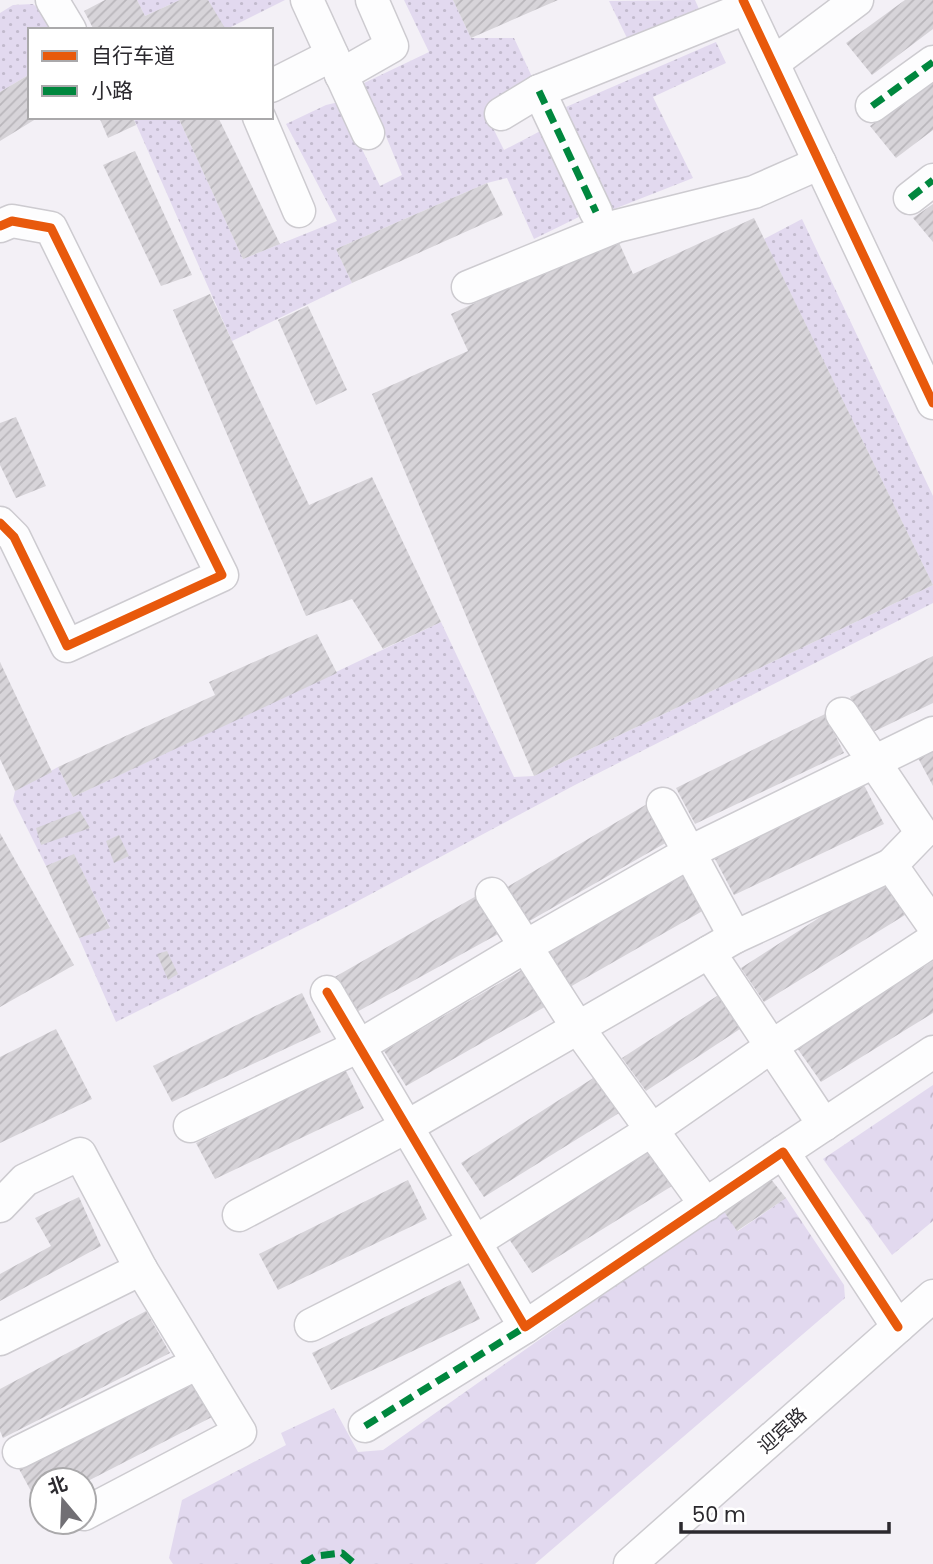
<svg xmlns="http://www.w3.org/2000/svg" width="933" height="1564" font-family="Poppins,'Noto Sans SC',sans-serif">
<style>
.grass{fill:url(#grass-dots)}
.forest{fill:url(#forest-crowns)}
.building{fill:url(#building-hatch)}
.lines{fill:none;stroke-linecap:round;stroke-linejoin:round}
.minor-casing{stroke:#cdcbd0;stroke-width:35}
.minor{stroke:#fdfdfe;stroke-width:32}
.quiet{stroke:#00873e;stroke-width:7;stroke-dasharray:14 7;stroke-linecap:butt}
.cycleway-casing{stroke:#fff;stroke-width:13}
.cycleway{stroke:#e8590c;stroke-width:9}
.labels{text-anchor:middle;stroke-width:7;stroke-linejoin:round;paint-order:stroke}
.street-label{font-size:19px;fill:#2b292e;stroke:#fff}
</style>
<defs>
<pattern id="grass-dots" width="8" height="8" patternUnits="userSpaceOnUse" patternTransform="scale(1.75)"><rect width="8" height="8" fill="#e2d9ef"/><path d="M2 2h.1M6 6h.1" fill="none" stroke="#c2bacd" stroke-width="1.8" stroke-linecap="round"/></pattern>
<pattern id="forest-crowns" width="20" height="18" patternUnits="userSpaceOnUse" patternTransform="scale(1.75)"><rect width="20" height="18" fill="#e2d9ef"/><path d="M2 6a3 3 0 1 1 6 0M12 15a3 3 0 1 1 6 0" fill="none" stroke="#c2bacd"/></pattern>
<pattern id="building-hatch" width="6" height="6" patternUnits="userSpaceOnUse" patternTransform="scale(1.75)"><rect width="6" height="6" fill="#d7d4d9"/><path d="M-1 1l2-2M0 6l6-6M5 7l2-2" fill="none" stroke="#b9b6bb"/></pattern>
</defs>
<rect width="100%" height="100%" fill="#f3f0f6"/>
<g class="grass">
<path d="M137,0H180L145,16Z"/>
<path d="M208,0H285L225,30H222L224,28Z"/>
<path d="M404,0H453L471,38H514L533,79L484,110L504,150L548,127L587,213L534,239L507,178L487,183L336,249L352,283L232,341L133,117H178L243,259L337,221L286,124L326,105L339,102L380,186L402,175L364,83L429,52Z"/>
<path d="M695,0L699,9L627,38L609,1Z"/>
<path d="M33,4L44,14L51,30H30V74L0,92V13L13,5Z"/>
<path d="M716,42L726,63L653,97L693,178L609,211L566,107Z"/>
<path d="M802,219L933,496V603L573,786L356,902L116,1022L79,938L110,927L74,855L46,866L13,800L15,791L58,767L73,797L441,622L514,777L534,776L933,585L764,239Z"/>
</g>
<g class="forest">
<path d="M933,1085V1221L892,1255L823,1159Z"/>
<path d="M786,1198L844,1285L845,1298L535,1564H173L169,1558L182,1500L286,1445L281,1433L334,1408L358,1452L383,1450L723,1210L738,1231Z"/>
</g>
<g class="building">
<path d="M105,0H137L145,16L180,0H208L225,28L94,30L84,11Z"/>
<path d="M453,0H558L471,38Z"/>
<path d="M905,0H933V29L872,75L846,43Z"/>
<path d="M30,74V117H39L0,141V92Z"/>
<path d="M933,80V130L896,158L870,126Z"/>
<path d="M99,117H133L136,125L108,138Z"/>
<path d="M178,117H218L280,244L243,259Z"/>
<path d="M135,151L192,275L161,286L103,165Z"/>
<path d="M487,183L503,215L352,283L336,249Z"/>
<path d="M933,204V242L913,218Z"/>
<path d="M754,218L933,585L534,776L372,394L468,351L451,314L617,238L633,274Z"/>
<path d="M210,294L309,505L372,477L441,622L383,649L352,599L306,616L173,310Z"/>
<path d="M308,306L347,390L316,405L278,320Z"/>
<path d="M16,417L46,486L16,498L0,465V423Z"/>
<path d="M317,634L337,673L73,797L58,767L215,695L209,682Z"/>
<path d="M933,656V703L869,734L850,697Z"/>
<path d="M0,662L52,772L15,791L0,759Z"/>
<path d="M825,714L844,753L695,824L676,788Z"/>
<path d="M933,750V786L918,758Z"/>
<path d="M864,785L884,824L734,895L715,859Z"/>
<path d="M647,804L669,841L526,923L504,889Z"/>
<path d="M80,811L90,828L41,845L36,828Z"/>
<path d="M0,833L74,965L0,1007Z"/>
<path d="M119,835L129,856L114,863L106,841Z"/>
<path d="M74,854L110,928L79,938L46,866Z"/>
<path d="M684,872L706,909L563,991L541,957Z"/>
<path d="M881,878L905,915L764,1002L741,968Z"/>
<path d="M478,895L500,933L355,1013L333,978Z"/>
<path d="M167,951L178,974L168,980L157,954Z"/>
<path d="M933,961V1013L821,1082L797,1048Z"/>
<path d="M527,967L550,1004L406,1086L384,1051Z"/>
<path d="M302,993L321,1032L172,1102L153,1066Z"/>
<path d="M720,994L746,1025L646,1091L622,1058Z"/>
<path d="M56,1029L92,1099L0,1143V1057Z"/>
<path d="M345,1069L364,1108L215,1179L196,1143Z"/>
<path d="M601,1073L624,1110L484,1197L461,1163Z"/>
<path d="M649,1149L672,1186L532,1273L509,1239Z"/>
<path d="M770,1178L786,1198L737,1231L723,1210Z"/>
<path d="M408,1180L427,1219L278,1290L259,1254Z"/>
<path d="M79,1197L101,1246L0,1301V1274L51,1246L35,1218Z"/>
<path d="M460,1280L480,1319L331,1390L312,1353Z"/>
<path d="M146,1311L170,1353L3,1438L0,1431V1389Z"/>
<path d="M193,1380L214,1416L84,1483V1480H42V1505L39,1506L19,1469Z"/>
</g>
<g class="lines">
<defs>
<g id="minor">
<path d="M52,0L70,30"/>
<path d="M307,0L368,133"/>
<path d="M743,0L933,403"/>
<path d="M773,63L857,0"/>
<path d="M341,75L392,46L372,0"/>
<path d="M271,86L332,55"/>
<path d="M539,91L596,212"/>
<path d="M872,106L933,62"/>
<path d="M501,114L539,91L746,8"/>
<path d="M259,117L299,211"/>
<path d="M910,198L933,180"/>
<path d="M0,226L12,221L51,228L222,575L67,646L14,537L0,523"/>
<path d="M468,287L617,226L754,192L820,163"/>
<path d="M842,714L922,833L891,865L933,925"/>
<path d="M663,804L735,937"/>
<path d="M492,894L578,1028L706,1205"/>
<path d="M709,952L824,1125"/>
<path d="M327,992L525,1327L783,1152L898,1327"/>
<path d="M190,1126L359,1046L526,946L690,852L933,733"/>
<path d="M783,1152L933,1052"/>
<path d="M0,1206L25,1180L80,1154L141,1269L0,1339"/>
<path d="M239,1215L406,1127L735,937L891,865"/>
<path d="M311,1325L475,1242L652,1130L772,1046L933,940"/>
<path d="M365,1426L525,1327"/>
<path d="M19,1452L198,1363"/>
<path d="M84,1514L240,1432L141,1269"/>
<path d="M630,1564L933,1296"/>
</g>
</defs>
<use href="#minor" class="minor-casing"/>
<use href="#minor" class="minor"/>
<g class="quiet">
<path d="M539,91L596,212"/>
<path d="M872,106L933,62"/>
<path d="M910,198L933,180"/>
<path d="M365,1426L525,1327"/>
<path d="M302,1564L316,1556L342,1553L355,1564"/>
</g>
<defs>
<g id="cycleway">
<path d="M743,0L933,403"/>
<path d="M0,226L12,221L51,228L222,575L67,646L14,537L0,523"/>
<path d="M327,992L525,1327L783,1152L898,1327"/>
</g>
</defs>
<use href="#cycleway" class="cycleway-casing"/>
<use href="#cycleway" class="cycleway"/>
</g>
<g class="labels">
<g class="street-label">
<text transform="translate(782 1430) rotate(-42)" y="7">迎宾路</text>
</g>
</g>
<rect x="28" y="28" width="245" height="91" fill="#ffffff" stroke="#aaa9ab" stroke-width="2"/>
<rect x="42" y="51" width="35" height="10" fill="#e8590c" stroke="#aaa9ab" stroke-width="2"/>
<text x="91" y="63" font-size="21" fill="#2b292e">自行车道</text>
<rect x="42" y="86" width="35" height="10" fill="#00873e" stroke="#aaa9ab" stroke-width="2"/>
<text x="91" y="98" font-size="21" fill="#2b292e">小路</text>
<g transform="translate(63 1501) rotate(341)"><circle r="33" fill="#ffffff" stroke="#aaa9ab" stroke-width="2"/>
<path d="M0-5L12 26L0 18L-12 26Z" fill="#716f74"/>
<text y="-10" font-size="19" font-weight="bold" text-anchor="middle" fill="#2b292e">北</text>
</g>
<path d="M681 1522v10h208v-10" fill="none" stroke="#2b292e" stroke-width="3.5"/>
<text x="692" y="1522" font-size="21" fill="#2b292e" stroke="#ffffff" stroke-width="5" paint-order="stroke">50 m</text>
</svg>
